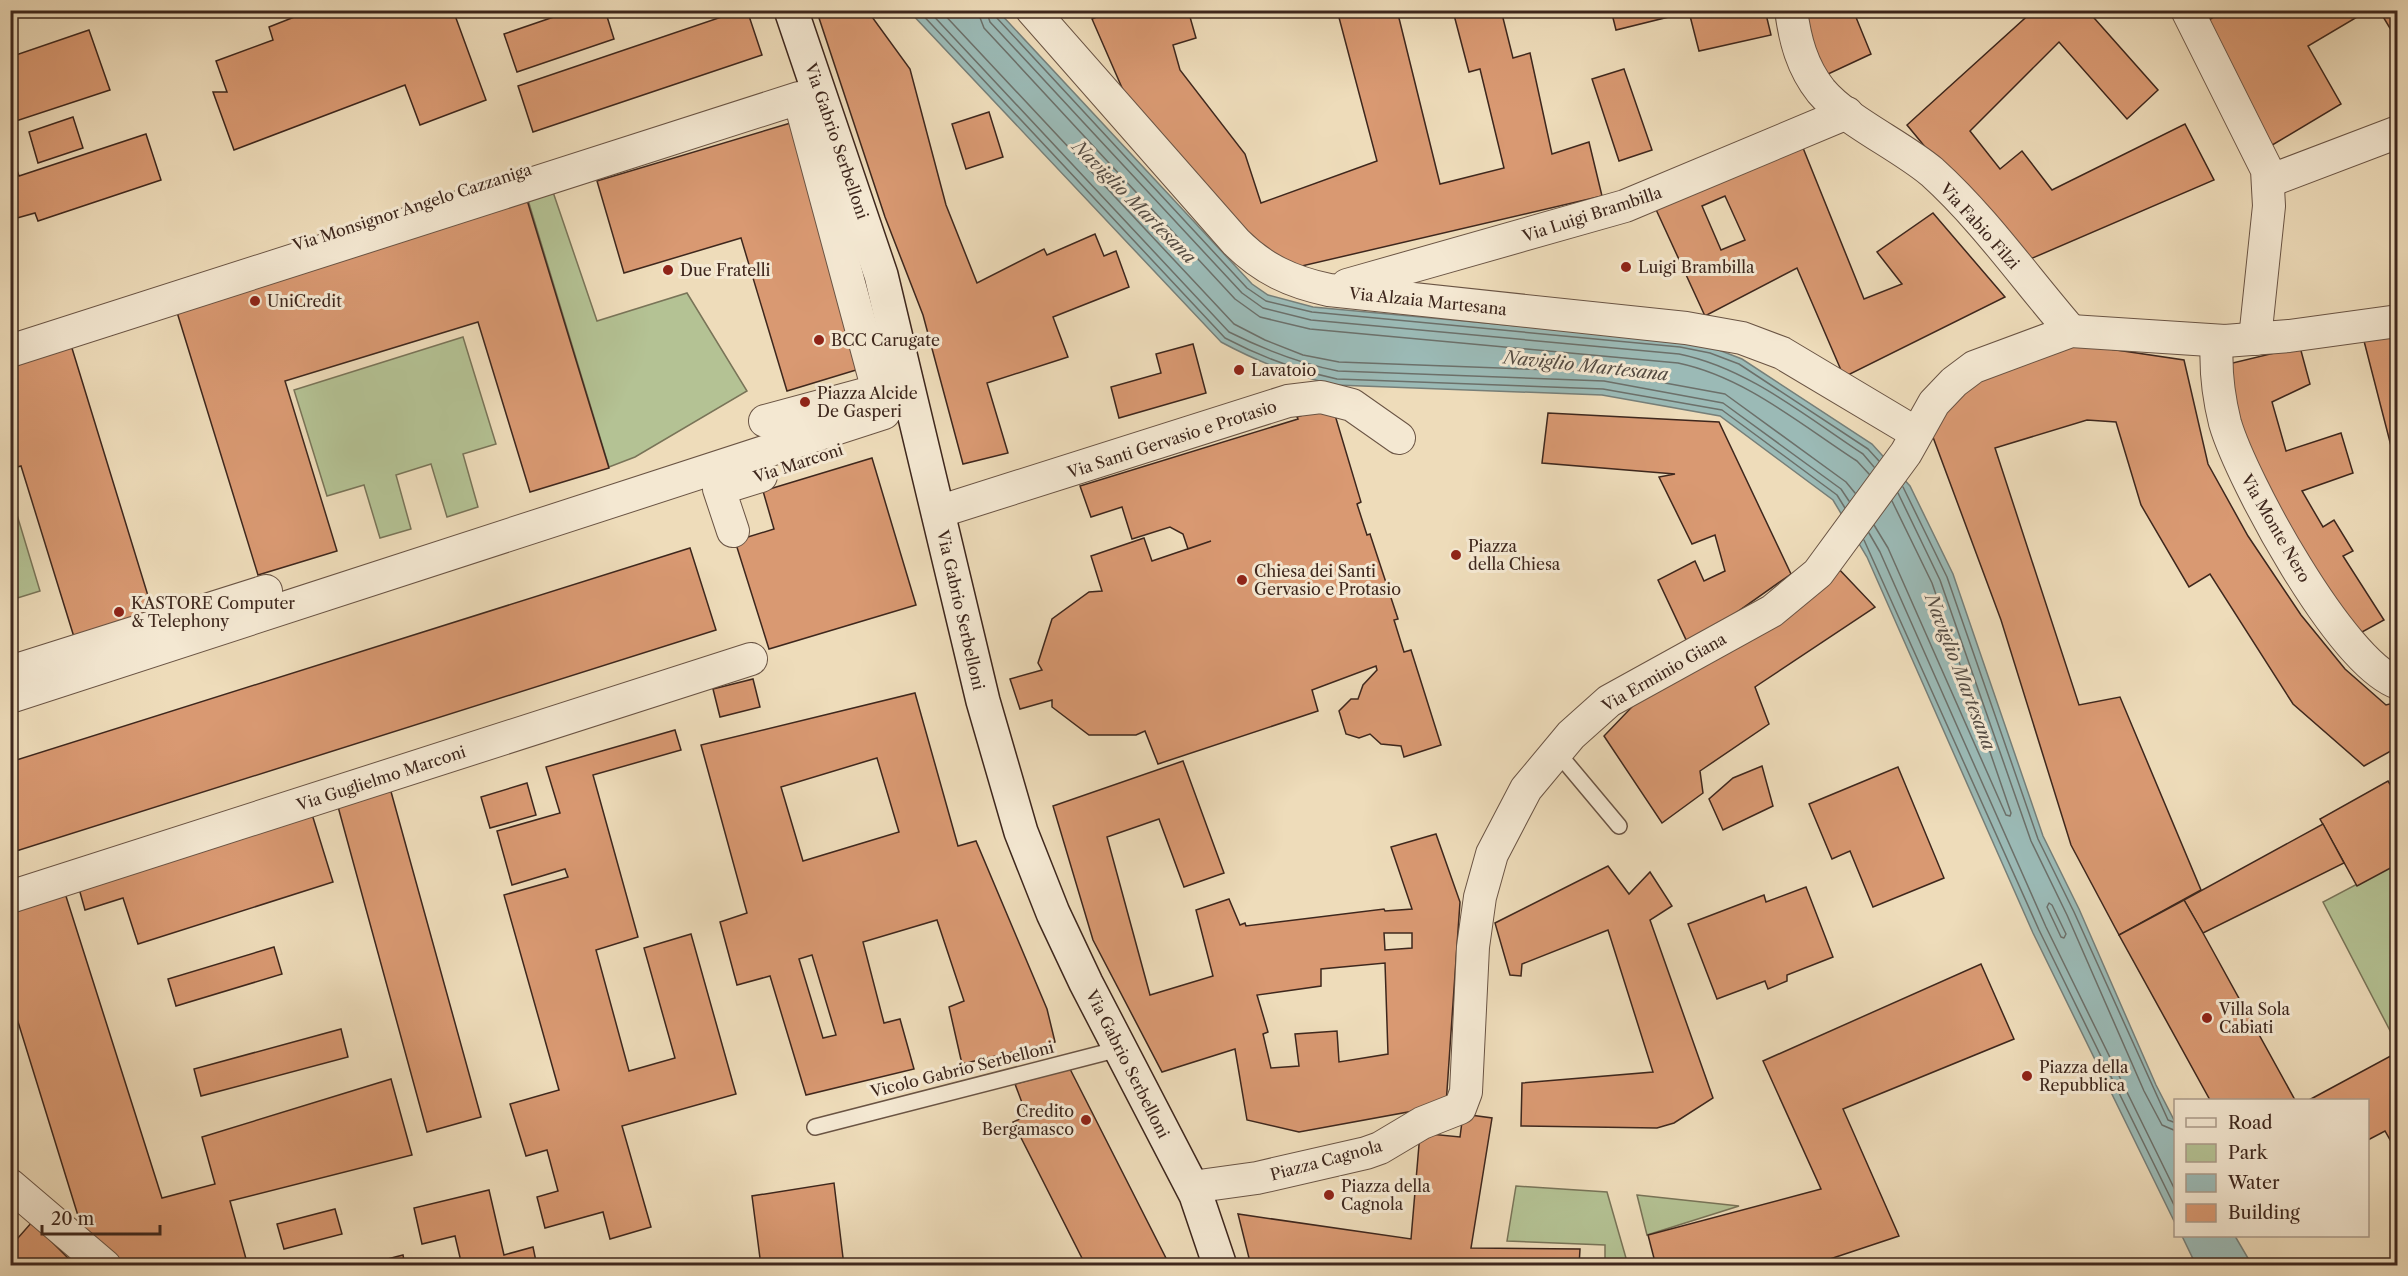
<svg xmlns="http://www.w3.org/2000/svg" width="2408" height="1276" font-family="'Libre Caslon Text',serif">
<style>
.green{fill:#b4c294;stroke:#797458;stroke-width:1.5}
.water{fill:#9bbab6;stroke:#767f79;stroke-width:1.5}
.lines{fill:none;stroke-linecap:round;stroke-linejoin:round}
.shore{stroke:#6c706a;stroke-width:1.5}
.building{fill:#d99972;stroke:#3e271d;stroke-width:1.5;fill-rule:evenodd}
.lane-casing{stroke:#6a5444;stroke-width:18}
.street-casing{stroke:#6a5444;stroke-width:34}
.secondary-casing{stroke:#3e271d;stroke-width:36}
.lane{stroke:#f4e8d2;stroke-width:15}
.street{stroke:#f4e8d2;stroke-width:32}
.secondary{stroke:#f4e8d2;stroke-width:33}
.poi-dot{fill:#8f2418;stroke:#f4e8d2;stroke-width:2}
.labels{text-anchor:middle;stroke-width:6;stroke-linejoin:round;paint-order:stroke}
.street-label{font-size:16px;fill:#3e271d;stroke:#f4e8d2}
.poi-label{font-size:16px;fill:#3e271d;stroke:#f4e8d2;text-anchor:start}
.water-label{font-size:18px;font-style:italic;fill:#554c43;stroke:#f4e8d2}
</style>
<rect width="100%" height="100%" fill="#eedcba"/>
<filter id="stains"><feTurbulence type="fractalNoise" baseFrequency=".00333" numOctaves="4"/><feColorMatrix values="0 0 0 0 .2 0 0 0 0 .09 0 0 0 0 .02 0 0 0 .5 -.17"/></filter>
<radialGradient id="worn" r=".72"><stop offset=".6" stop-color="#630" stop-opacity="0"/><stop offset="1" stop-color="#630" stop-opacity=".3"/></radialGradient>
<g class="green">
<path d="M553,192L597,321L687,293L747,391L635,457L609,467L528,200Z"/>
<path d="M463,337L496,444L463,454L478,507L447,517L431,464L396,475L411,529L380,538L364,485L327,496L294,390Z"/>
<path d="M11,495L40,591L11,600H10Z"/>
<path d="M2397,863V1044L2323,902Z"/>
<path d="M1516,1186L1607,1192L1628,1265H1605V1245L1507,1241Z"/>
<path d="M1637,1195L1739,1206L1647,1235Z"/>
</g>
<g class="water">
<path d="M909,11H998L1252,284L1268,295L1313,307L1681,341L1711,347L1742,359L1872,444L1910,486L1953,574L2043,836L2079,909L2156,1085L2175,1122V1223L2033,933L1867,557L1833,500L1720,416L1602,395L1336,385C1294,376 1258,362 1221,342Z"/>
<path d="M2182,1236H2235L2252,1265H2196Z"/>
</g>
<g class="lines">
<g class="shore">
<path d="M918,10L1225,338C1261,357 1296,370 1337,379L1603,389L1722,410L1837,495L1845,508"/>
<path d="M928,10L1229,332C1265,350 1298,363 1338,371L1604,381L1723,403L1841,489L1849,501"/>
<path d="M940,10L1234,324L1265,340L1303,355L1339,362L1605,372L1725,394L1846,482L1855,493"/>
<path d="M977,10L984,28L1235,299L1260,317L1310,329L1678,363C1745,377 1800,424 1857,461L1869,474"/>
<path d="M986,10L990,22L1242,293L1263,308L1311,320L1679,354C1748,368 1805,416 1863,454L1874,467"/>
<path d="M994,10L996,17L1247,288L1266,301L1312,312L1680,347L1710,353L1739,364L1868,449L1879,461"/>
<path d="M1903,487L1947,577L2038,839L2074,912L2168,1120L2176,1123"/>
<path d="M1898,493L1940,580L2031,841L2067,915L2144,1091L2162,1125L2176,1131"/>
<path d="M1874,525L1888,548L2006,815L2010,816L2011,813L1932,583L1892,501"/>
<path d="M1869,533L1880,552L2046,927L2176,1192"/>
<path d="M1864,540L2039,930L2176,1209"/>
<path d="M2049,903L2052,905L2066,934L2064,938L2061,937L2047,907Z"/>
</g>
</g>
<g class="building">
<path d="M312,10H453L486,100L420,125L405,85L234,150L213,92H227L216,61L273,40L269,27Z"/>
<path d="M574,10H605L614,39L517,72L504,34Z"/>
<path d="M742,10H747L762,55L533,132L518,86Z"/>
<path d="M833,10H867L910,69L946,205L977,283L1044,249L1047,255L1095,234L1104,256L1116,251L1129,287L1053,317L1068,357L987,383L1008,453L963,464L923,315L885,217L819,18Z"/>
<path d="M1112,10H1188L1196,38L1173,45L1180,70L1245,154L1261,203L1377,161L1337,10H1397L1440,184L1504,168L1480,69L1469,72L1454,15L1450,16L1448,10H1501L1513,58L1530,53L1552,154L1589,142L1602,196L1289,269L1252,244L1133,113L1092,19Z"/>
<path d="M1611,10H1765L1771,35L1699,51L1689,12L1616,30Z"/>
<path d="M1800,10H1853L1871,54L1826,75Z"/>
<path d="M2034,10H2087L2158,90L2127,119L2059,42L1970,131L2000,169L2022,151L2052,190L2185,124L2214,180L2021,263L1907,125Z"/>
<path d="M2225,10H2369L2308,46L2341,104L2269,147L2199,26Z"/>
<path d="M2379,10H2398L2397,40Z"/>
<path d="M89,30L110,90L10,123V57Z"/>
<path d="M1624,69L1652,150L1619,161L1592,79Z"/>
<path d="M989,112L1003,157L966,169L952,124Z"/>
<path d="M73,117L83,148L38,163L29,132Z"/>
<path d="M794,122L866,367L787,391L741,238L624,273L597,181Z"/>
<path d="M146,134L161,180L38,221L35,213L10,220V150L19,176Z"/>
<path d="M1799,138L1864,299L1902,284L1877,252L1933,213L2005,297L1844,377L1797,268L1705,316L1653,203ZM1725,196L1745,240L1721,250L1702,206Z"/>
<path d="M527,200L609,468L530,492L478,322L285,381L337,551L258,575L176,309Z"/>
<path d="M2398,332V443L2391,446L2364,341Z"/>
<path d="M2069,343L2184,360L2208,464L2248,536L2301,615L2345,669L2386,705L2398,702V747L2364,766L2293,704L2210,574L2189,587L2141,505L2116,422L2087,420L1995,448L2079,705L2120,697L2201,890L2119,935L2071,845L2001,620L1930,429L1967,380Z"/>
<path d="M1193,344L1206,393L1119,418L1111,387L1161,373L1156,354Z"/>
<path d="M71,345L153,612L74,637L21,466L10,469V364Z"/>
<path d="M2300,347L2310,384L2272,402L2286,451L2341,433L2353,473L2302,491L2323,527L2334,520L2353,551L2343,556L2384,620L2353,637L2230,421L2220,366Z"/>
<path d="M1332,405L1361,502L1357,504L1367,535L1370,534L1398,619L1394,620L1404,652L1411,650L1441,745L1404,757L1401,746L1381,744L1370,734L1359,738L1346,734L1339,711L1351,699H1358L1363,685L1377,670L1376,666L1312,690L1318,711L1158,764L1145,731L1136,735H1089L1052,707V700L1020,709L1010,679L1042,670L1038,663L1052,619L1089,592L1102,591L1091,556L1144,538L1152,561L1211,541L1188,549L1183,534L1170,527L1132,539L1122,507L1091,517L1080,486L1298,419L1297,417Z"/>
<path d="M1548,413L1719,422L1791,574L1689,646L1658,580L1695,561L1704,581L1725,571L1715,535L1692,544L1659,477L1675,474L1542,463Z"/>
<path d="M872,458L916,605L769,649L735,541L774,529L763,491Z"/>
<path d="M690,548L716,630L10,853V762Z"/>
<path d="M1836,566L1875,607L1755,687L1769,724L1700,771L1703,793L1662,823L1604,736L1651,687Z"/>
<path d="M753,679L760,707L720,717L713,689Z"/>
<path d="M915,693L958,846L976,841L1047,1009L1055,1042L962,1064L949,1007L964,1001L937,920L863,942L884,1023L900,1019L914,1069L806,1095L770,976L737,985L720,922L747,913L701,745ZM877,758L899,832L803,861L781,787ZM812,955L836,1035L823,1038L799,959Z"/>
<path d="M675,730L681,750L593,775L638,937L596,950L629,1071L675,1058L644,948L691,934L736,1094L622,1126L651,1227L610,1239L603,1212L545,1228L537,1197L558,1191L547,1150L526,1156L510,1104L559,1090L504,895L568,877L565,869L512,885L497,831L560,813L546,767Z"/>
<path d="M1183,761L1224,873L1184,887L1159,819L1107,837L1150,995L1213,976L1196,910L1229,899L1240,925L1245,923L1246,926L1384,909L1385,911L1412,909L1391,847L1436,834L1460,902L1446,1105L1299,1132L1247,1120L1235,1049L1162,1072L1093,940L1053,806ZM1384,933H1412V948L1385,950ZM1385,963L1388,1054L1339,1062L1337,1031L1295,1034L1299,1066L1271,1068L1263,1034L1268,1032L1257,995L1321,986V969Z"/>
<path d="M1762,766L1773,806L1723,830L1709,799L1733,778Z"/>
<path d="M1898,767L1944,878L1873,907L1850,851L1832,859L1809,804Z"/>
<path d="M2388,781L2398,797V864L2357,886L2320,819Z"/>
<path d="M527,783L536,815L490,828L481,797Z"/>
<path d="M390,788L481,1117L427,1132L337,803Z"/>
<path d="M311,811L333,882L138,944L123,898L85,910L78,885Z"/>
<path d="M2323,824L2344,863L2203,933L2184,900Z"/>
<path d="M1608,866L1629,894L1650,872L1672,906L1650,920L1713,1098L1674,1123L1657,1128L1521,1126L1522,1083L1653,1072L1608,930L1522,964L1521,976L1510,975L1495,923Z"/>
<path d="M1806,887L1833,957L1787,975V981L1768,989L1765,981L1717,999L1688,924L1764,895L1766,902Z"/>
<path d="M64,890L162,1198L215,1184L202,1137L391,1079L412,1155L230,1201L248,1266H121L84,1235L10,996V911Z"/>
<path d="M2184,900L2203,933L2295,1100H2210L2119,935Z"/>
<path d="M274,947L282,974L176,1006L168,979Z"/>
<path d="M1981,964L2014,1039L1843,1109L1899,1236L1809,1266H1656L1648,1235L1821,1189L1763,1061Z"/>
<path d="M341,1029L348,1057L201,1096L194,1069Z"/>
<path d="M2398,1052V1154L2385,1131L2368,1140V1100H2309Z"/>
<path d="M1070,1069L1170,1266H1086L1013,1122L1027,1116L1015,1084Z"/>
<path d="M1463,1114L1492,1118L1471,1248L1580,1249L1579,1266H1251L1238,1214L1411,1239L1420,1133L1460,1137Z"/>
<path d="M834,1183L844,1266H761L752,1196Z"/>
<path d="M489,1190L504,1255L533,1247L537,1266H462L455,1236L422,1244L414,1208Z"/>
<path d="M335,1209L342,1234L284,1249L277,1224Z"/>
<path d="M32,1222L76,1266H10V1247Z"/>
<path d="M403,1255L405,1266H364V1265Z"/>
</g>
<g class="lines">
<defs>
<g id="lane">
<path d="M1557,752L1619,826"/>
<path d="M815,1127L1119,1049"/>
</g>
<g id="street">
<path d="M1032,10L1236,242C1263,269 1291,282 1329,290L1686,328L1742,338L1782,353L1916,433"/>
<path d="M1791,10C1795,40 1802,67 1821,91C1846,121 1900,145 1932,172C1984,219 2025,278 2071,331"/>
<path d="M2187,10L2267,170L2269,206L2255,339"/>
<path d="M2269,181L2398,132"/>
<path d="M1347,285L1625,206L1847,113"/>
<path d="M2217,341C2215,369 2218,395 2225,423C2242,481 2341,663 2398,683"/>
<path d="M10,351L799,98L884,413L10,697"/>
<path d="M765,421L880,390"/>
<path d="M938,512L1288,401L1321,397L1352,405L1399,438"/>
<path d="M733,531L719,489L761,476"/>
<path d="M10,672L266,591"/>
<path d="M10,897L751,659"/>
<path d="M10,1185L105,1266"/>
<path d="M1192,1187L1257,1178L1366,1153L1380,1148L1422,1123L1460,1108L1466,1092L1473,947L1480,897L1492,854L1526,789L1571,735L1609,701L1772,611L1818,573L1906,453L1934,403L1954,382L1974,367L2071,331L2225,341L2289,336L2398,321"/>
</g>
<path id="secondary" d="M791,10L881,275L983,701L1021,832L1053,913L1086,983L1196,1195L1220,1266"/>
</defs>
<use href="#lane" class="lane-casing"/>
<use href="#street" class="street-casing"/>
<use href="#secondary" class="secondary-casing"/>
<use href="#lane" class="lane"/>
<use href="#street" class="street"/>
<use href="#secondary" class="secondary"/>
</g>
<g class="poi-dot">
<circle cx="1626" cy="267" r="6"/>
<circle cx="668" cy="270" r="6"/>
<circle cx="255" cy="301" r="6"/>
<circle cx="819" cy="340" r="6"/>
<circle cx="1239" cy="370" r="6"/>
<circle cx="805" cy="402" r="6"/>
<circle cx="1456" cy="555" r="6"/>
<circle cx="1242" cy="580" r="6"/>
<circle cx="119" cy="612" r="6"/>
<circle cx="2207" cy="1018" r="6"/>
<circle cx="2027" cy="1076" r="6"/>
<circle cx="1086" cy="1120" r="6"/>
<circle cx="1329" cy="1195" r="6"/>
</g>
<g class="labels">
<g class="street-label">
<text transform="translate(837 141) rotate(71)" y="6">Via Gabrio Serbelloni</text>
<text transform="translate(412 207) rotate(-18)" y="6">Via Monsignor Angelo Cazzaniga</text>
<text transform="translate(1592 214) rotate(-18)" y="6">Via Luigi Brambilla</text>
<text transform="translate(1980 226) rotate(48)" y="6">Via Fabio Filzi</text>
<text transform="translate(1428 301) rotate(6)" y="6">Via Alzaia Martesana</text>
<text transform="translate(1172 439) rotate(-18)" y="6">Via Santi Gervasio e Protasio</text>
<text transform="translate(798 463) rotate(-18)" y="6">Via Marconi</text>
<text transform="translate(2276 528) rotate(60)" y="6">Via Monte Nero</text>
<text transform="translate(961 610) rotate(77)" y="6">Via Gabrio Serbelloni</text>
<text transform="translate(1664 672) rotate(-30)" y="6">Via Erminio Giana</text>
<text transform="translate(381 778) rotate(-18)" y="6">Via Guglielmo Marconi</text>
<text transform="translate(1128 1064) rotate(63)" y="6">Via Gabrio Serbelloni</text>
<text transform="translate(962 1069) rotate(-14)" y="6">Vicolo Gabrio Serbelloni</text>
<text transform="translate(1326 1160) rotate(-15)" y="6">Piazza Cagnola</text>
</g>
<g class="poi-label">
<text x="1638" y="273">Luigi Brambilla</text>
<text x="680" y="276">Due Fratelli</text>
<text x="267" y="307">UniCredit</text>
<text x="831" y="346">BCC Carugate</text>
<text x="1251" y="376">Lavatoio</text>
<text x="817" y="399">Piazza Alcide<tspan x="817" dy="18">De Gasperi</tspan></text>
<text x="1468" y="552">Piazza<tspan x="1468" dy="18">della Chiesa</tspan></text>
<text x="1254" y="577">Chiesa dei Santi<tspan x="1254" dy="18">Gervasio e Protasio</tspan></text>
<text x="131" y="609">KASTORE Computer<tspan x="131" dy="18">&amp; Telephony</tspan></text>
<text x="2219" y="1015">Villa Sola<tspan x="2219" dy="18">Cabiati</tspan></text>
<text x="2039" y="1073">Piazza della<tspan x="2039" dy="18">Repubblica</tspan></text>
<text x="1074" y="1117" text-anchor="end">Credito<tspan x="1074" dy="18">Bergamasco</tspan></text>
<text x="1341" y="1192">Piazza della<tspan x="1341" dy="18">Cagnola</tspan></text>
</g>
<g class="water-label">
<text transform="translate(1134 202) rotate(45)" y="6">Naviglio Martesana</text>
<text transform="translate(1586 366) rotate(6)" y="6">Naviglio Martesana</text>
<text transform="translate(1960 672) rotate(69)" y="6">Naviglio Martesana</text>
</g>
</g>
<rect width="2408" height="1276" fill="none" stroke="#eedcba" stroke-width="36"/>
<rect x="12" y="12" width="2384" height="1252" fill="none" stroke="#3e271d" stroke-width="3"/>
<rect x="18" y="18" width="2372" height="1240" fill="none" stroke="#3e271d" stroke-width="1.5"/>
<rect x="2174" y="1099" width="195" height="138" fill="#f4e8d2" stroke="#ab9b8a" stroke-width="1.5"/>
<rect x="2186" y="1118" width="30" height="9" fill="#f4e8d2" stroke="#ab9b8a" stroke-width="1.5"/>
<text x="2228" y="1129" font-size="18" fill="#3e271d">Road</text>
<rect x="2186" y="1144" width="30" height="18" fill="#b4c294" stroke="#ab9b8a" stroke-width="1.5"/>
<text x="2228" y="1159" font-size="18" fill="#3e271d">Park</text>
<rect x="2186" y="1174" width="30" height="18" fill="#9bbab6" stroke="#ab9b8a" stroke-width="1.5"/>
<text x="2228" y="1189" font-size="18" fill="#3e271d">Water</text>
<rect x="2186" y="1204" width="30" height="18" fill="#d99972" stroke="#ab9b8a" stroke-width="1.5"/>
<text x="2228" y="1219" font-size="18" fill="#3e271d">Building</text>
<path d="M42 1225v9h118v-9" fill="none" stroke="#3e271d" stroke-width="3"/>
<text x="51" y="1225" font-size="18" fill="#3e271d" stroke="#f4e8d2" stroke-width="4.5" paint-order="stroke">20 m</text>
<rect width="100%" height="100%" filter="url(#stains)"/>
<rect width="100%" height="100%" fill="url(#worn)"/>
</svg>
